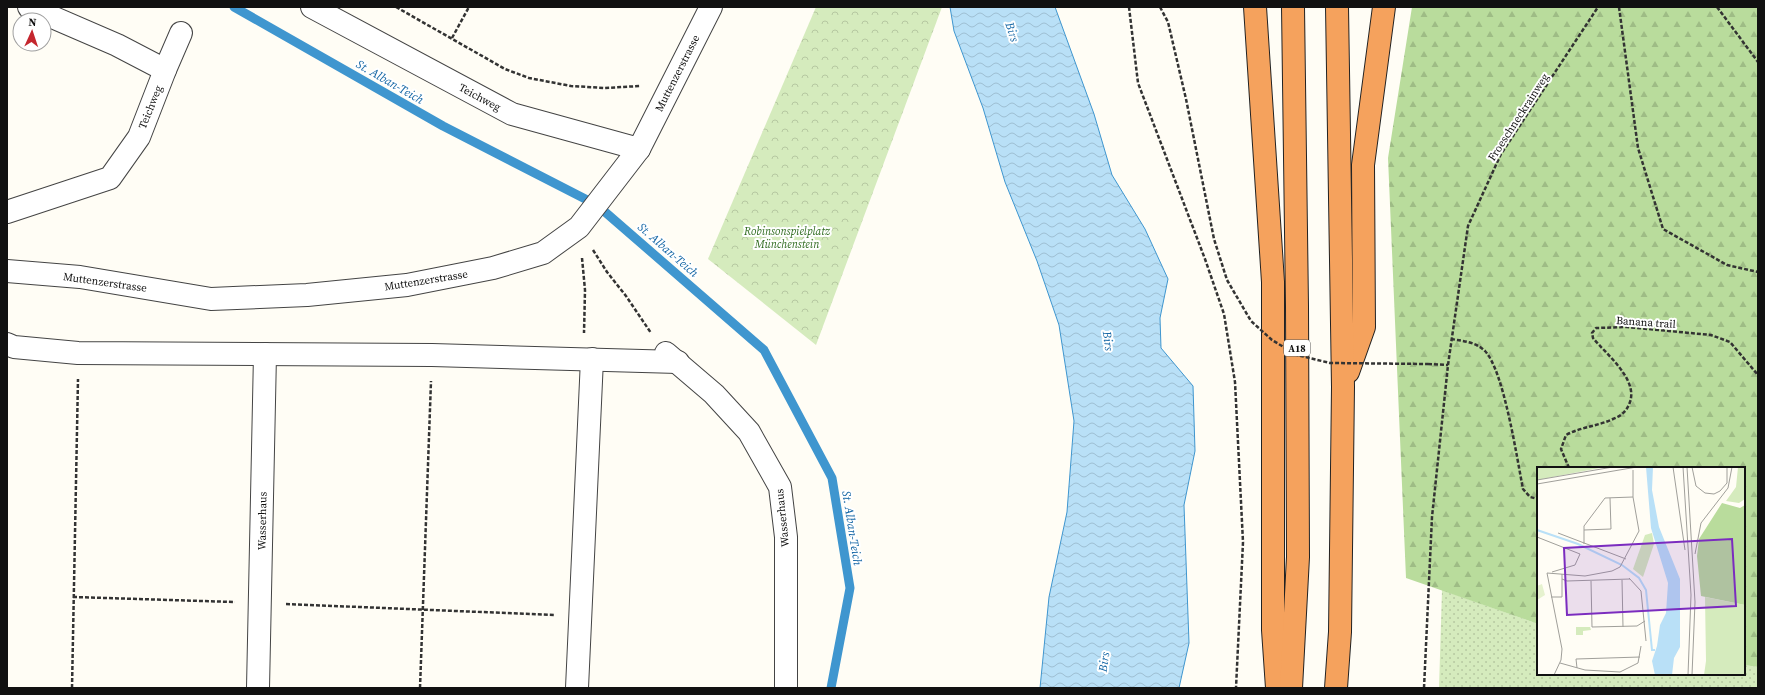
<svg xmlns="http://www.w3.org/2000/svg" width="1765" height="695" font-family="'Source Serif 4',serif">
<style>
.grass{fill:url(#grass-dots)}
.forest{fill:url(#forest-firs)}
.park{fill:url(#park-crowns)}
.water{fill:url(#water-waves);stroke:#3f96cf}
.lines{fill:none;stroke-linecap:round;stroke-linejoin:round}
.stream{stroke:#3f96cf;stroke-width:9}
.minor-casing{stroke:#444;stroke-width:24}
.highway-casing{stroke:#222;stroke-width:24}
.path{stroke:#333;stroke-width:2.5;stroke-dasharray:4 2;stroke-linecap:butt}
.minor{stroke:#fff;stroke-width:22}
.highway{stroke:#f5a25d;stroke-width:22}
.path-bridge{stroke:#333;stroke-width:2.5;stroke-dasharray:4 2;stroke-linecap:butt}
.labels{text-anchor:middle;stroke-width:4;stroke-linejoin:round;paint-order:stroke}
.shield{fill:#fff;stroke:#585858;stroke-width:1}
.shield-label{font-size:10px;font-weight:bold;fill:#111}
.street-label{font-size:11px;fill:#111;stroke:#fff}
.park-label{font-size:11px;font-style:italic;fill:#2f6b1f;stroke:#fff}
.water-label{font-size:12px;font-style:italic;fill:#1768a6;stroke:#fff}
.inset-river{fill:none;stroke:#b9e0f7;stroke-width:2}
.inset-road{fill:none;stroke:#a09f9a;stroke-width:1}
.view{fill:#7b2cbf;fill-opacity:0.15;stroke:#7b2cbf;stroke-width:2}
.inset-edge{fill:none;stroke:#111;stroke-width:2}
</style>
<defs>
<pattern id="grass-dots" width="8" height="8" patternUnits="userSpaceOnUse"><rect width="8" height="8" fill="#d5ebbd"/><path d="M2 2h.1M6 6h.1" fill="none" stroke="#b6c8a1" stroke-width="1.8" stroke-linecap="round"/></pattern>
<pattern id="forest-firs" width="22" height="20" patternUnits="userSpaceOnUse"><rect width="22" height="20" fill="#b9dc9c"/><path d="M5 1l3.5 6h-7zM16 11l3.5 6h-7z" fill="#9ebc85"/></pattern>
<pattern id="park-crowns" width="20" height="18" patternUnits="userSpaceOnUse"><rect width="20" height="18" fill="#d5ebbd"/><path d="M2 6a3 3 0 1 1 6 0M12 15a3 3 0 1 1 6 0" fill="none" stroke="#b6c8a1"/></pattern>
<pattern id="water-waves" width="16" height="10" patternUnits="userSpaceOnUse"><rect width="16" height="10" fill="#b9e0f7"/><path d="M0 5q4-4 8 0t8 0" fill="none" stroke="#9ebfd3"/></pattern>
</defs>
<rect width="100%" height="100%" fill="#fffdf5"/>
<path class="grass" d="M1442,590L1538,624V674H1744V665L1758,667V688H1439Z"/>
<path class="forest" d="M1412,7H1758V667L1744,665V468H1538V624L1406,578L1388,158Z"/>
<path class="park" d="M816,7H942L816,345L708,259Z"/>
<path class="water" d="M950,7H1055L1094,114L1112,175L1145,229L1168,279L1160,318L1161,348L1193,386L1195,451L1184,505L1189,643L1179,688H1040L1049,597L1067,512L1074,421L1059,325L1037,261L1005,182L983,108L954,31Z"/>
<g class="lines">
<path class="stream" d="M234,7L443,126L597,205L764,350L832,478L850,588L831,688"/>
<defs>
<g id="minor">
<path d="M312,7L512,114L639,149"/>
<path d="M165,70L181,33"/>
<path d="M7,212L110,178L139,137L165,70L117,45L29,7"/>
<path d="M7,271L80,277L211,299L307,295L407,285L493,268L543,253L579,227L639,149L711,7"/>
<path d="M7,344L14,347L78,353L432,355L678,362"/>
<path d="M666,353L714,394L749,432L780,487L786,537V688"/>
<path d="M258,688L265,354"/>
<path d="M577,688L592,359"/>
</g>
<g id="highway">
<path d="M1255,7L1273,282V630L1277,688"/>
<path d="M1348,372L1364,327L1363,165L1384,7"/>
<path d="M1291,688L1298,557L1297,306L1293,7"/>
<path d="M1336,688L1340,632L1343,387L1337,7"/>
</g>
</defs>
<use href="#minor" class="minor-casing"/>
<use href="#highway" class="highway-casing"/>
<g class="path">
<path d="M396,7L505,69L529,78L571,86L605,88L640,86"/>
<path d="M1129,7L1138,83L1205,259L1224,314L1235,382L1243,542L1236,688"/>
<path d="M1160,7L1168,22L1186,99L1214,239L1227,280"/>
<path d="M1619,7L1638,148L1663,229L1727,265L1758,272"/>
<path d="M1717,7L1758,62"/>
<path d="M452,38L469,7"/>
<path d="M593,250L607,272L626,296L651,333"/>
<path d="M582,258L585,290L584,333"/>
<path d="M1451,339C1463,341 1476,342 1485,351C1504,371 1517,459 1523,489L1530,497L1538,499"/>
<path d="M1428,364L1448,365"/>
<path d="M1569,468L1561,449L1566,435C1581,427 1598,426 1613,419C1621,416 1627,411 1630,402C1638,379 1606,354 1593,338L1592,333L1596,328L1627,327L1711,335L1730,342L1758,375"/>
<path d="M73,597L235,602"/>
<path d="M286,604L554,615"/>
<path d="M72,688L78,379"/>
<path d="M420,688L431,381"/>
<path d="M1424,688L1432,517L1448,365L1468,226L1501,154L1598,7"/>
</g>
<use href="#minor" class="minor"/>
<use href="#highway" class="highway"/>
<path class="path-bridge" d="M1227,280L1251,321L1272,340L1297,355L1330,363L1428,364"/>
</g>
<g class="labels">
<rect class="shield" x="1284" y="340" width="26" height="16" rx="3"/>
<g class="shield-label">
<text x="1297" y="352">A18</text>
</g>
<g class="street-label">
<text transform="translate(677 73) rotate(-63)" y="4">Muttenzerstrasse</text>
<text transform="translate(480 97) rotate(28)" y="4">Teichweg</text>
<text transform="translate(150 107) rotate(-68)" y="4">Teichweg</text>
<text transform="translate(1518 117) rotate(-57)" y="4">Froeschneckrainweg</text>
<text transform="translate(426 280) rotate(-9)" y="4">Muttenzerstrasse</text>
<text transform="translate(105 282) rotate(8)" y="4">Muttenzerstrasse</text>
<text transform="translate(1646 322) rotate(4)" y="4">Banana trail</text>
<text transform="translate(782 518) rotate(-96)" y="4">Wasserhaus</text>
<text transform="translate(262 521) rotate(-89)" y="4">Wasserhaus</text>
</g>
<g class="park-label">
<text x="787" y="235">Robinsonspielplatz<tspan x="787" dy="13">Münchenstein</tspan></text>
</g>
<g class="water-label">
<text transform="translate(1012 32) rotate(72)" y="4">Birs</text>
<text transform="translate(390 82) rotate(30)" y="4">St. Alban-Teich</text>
<text transform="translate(668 250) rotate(41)" y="4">St. Alban-Teich</text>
<text transform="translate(1108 341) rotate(82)" y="4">Birs</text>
<text transform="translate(852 528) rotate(81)" y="4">St. Alban-Teich</text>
<text transform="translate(1104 662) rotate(-81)" y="4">Birs</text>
</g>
</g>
<g transform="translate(1537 467)">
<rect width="208" height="208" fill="#fffdf5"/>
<path d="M168,130L208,138V208H167L169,194Z" fill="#d5ebbd"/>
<path d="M185,36L203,41L208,38V138L164,129L160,89L162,72Z" fill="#b9dc9c"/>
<path d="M0,0H68L0,13ZM115,66L117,77L106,110L96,102L108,68ZM39,160H53L54,163L46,164V168H39Z" fill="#d5ebbd"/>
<path d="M201,0H208V32L202,36L189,34L199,20Z" fill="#d5ebbd"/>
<path d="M5,117L8,128L0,133V119Z" fill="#e6f2cf"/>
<path d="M109,0H116L115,23L122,60L143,112V180L137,191L135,208H118L115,194L120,179L123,158L129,146L131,116L114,61Z" fill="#b9e0f7"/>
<path class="inset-river" d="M0,63L41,77L85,98L102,111L109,123L115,183H118"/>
<path class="inset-road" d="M136,0L148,83M146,0L154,128L151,208M150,0L158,135L155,208M155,0L159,19L168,26L177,27L183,24L190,16V0M0,13L76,0M0,17L100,0M47,63L74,62L73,31M21,66L89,92M0,70L43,87L38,98L15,105M47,77V59L68,31L96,30M158,87L164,56L191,21L195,0M10,106L48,109L75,104L83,100L102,64L96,30V3M10,106L25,182L24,193L17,208M25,107V112L30,114L93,112M92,111L104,124L109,174M85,113L86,160M54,114L55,160L100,159L108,154M14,130H25V112M23,196L48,203L83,205L101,196L104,179M40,201L39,192L103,190"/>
<path class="view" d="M195,72L199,139L30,148L27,81Z"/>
<rect width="208" height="208" class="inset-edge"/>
</g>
<rect width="1765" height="695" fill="none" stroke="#111111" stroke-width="16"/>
<g transform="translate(32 32) rotate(3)"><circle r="19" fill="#ffffff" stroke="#a0a0a0"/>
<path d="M0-3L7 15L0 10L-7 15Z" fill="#c4262e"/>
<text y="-6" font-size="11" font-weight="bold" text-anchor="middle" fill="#111111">N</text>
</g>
</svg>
